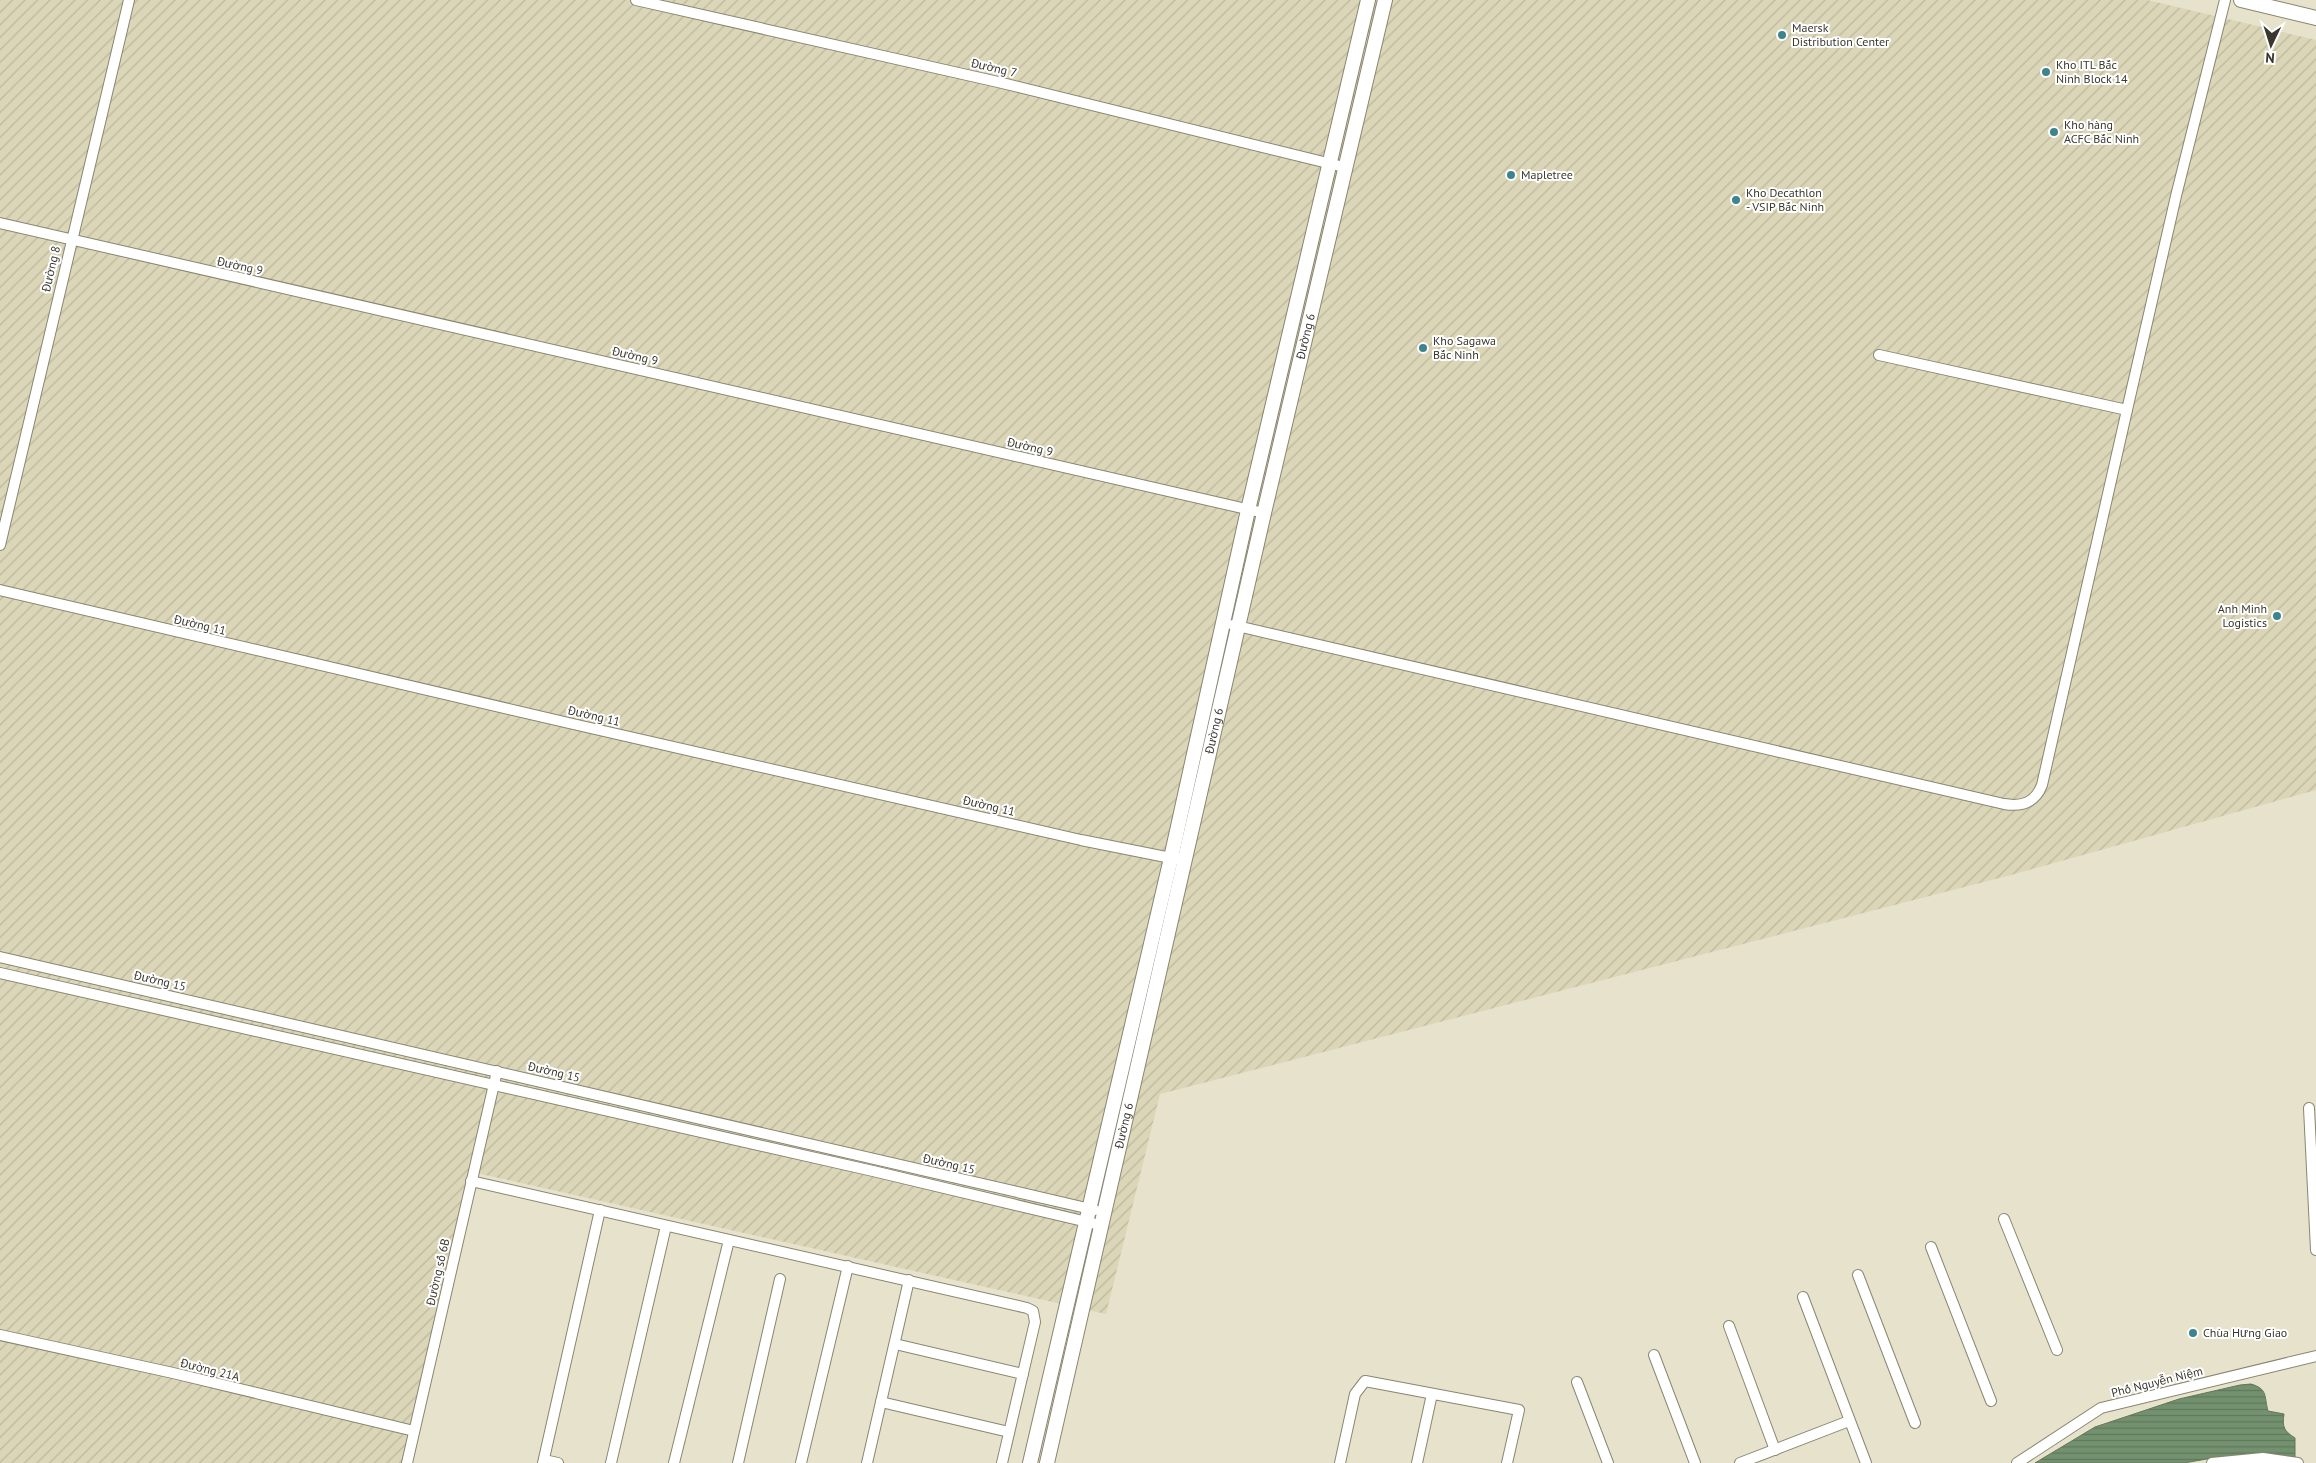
<svg xmlns="http://www.w3.org/2000/svg" width="2316" height="1463" font-family="'PT Sans',sans-serif">
<style>
.industrial{fill:url(#industrial-furrows)}
.water{fill:url(#water-rules);stroke:#62765c}
.lines{fill:none;stroke-linecap:round;stroke-linejoin:round}
.minor-casing{stroke:#898671;stroke-width:12}
.major-casing{stroke:#898671;stroke-width:16}
.minor{stroke:#fff;stroke-width:10}
.major{stroke:#fff;stroke-width:14}
.poi-dot{fill:#3d848c;stroke:#fff;stroke-width:2}
.labels{text-anchor:middle;stroke-width:4;stroke-linejoin:round;paint-order:stroke}
.poi-label{font-size:12px;fill:#39372e;stroke:#fff;text-anchor:start}
.street-label{font-size:12px;fill:#39372e;stroke:#fff}
</style>
<defs>
<pattern id="industrial-furrows" width="10" height="10" patternUnits="userSpaceOnUse" patternTransform="scale(1.25)"><rect width="10" height="10" fill="#dbd6b7"/><path d="M-1 1l2-2M0 10L10 0M9 11l2-2" fill="none" stroke="#bdb89e"/></pattern>
<pattern id="water-rules" width="6" height="5" patternUnits="userSpaceOnUse" patternTransform="scale(1.25)"><rect width="6" height="5" fill="#73916f"/><path d="M0 2.5h6" fill="none" stroke="#5f775c"/></pattern>
</defs>
<rect width="100%" height="100%" fill="#e6e2cb"/>
<path class="industrial" d="M0,0H2147L2316,40V790L2011,875L1160,1094L1106,1314L472,1172L405,1463H0Z"/>
<path class="water" d="M2251,1384C2268,1389 2264,1396 2268,1411L2284,1414C2282,1427 2284,1431 2295,1438V1457L2263,1455L2218,1457L2184,1463H2035L2095,1427L2179,1399L2240,1385Z"/>
<g class="lines">
<defs>
<g id="minor">
<path d="M636,0L998,82L1344,167"/>
<path d="M0,223L1264,513"/>
<path d="M1879,355L2127,410L2176,196L2225,0"/>
<path d="M0,545L129,0"/>
<path d="M0,590L573,724L1081,840L1176,859"/>
<path d="M1233,625L2004,804C2022,807 2035,803 2042,785L2127,410"/>
<path d="M0,957L1095,1210"/>
<path d="M0,973L873,1171L1100,1225"/>
<path d="M2309,1108L2316,1250"/>
<path d="M471,1181L1027,1308L1033,1311L1035,1322L1002,1463"/>
<path d="M2004,1219L2057,1350"/>
<path d="M1931,1247L1991,1401"/>
<path d="M1858,1275L1915,1423"/>
<path d="M1803,1297L1866,1463"/>
<path d="M1729,1326L1775,1450"/>
<path d="M0,1335L173,1373L414,1431"/>
<path d="M895,1344L1023,1374"/>
<path d="M1654,1355L1695,1463"/>
<path d="M1577,1382L1608,1463"/>
<path d="M881,1402L1009,1432"/>
<path d="M544,1460L558,1463"/>
<path d="M407,1463L497,1071"/>
<path d="M543,1463L600,1210"/>
<path d="M611,1463L666,1226"/>
<path d="M674,1463L729,1240"/>
<path d="M738,1463L780,1279"/>
<path d="M801,1463L848,1266"/>
<path d="M867,1463L909,1280"/>
<path d="M1340,1463L1355,1394L1365,1381L1519,1410L1507,1463"/>
<path d="M1417,1463L1432,1394"/>
<path d="M1740,1463L1849,1421"/>
<path d="M2017,1463L2101,1408L2316,1356"/>
<path d="M2212,1463L2263,1458L2298,1463"/>
</g>
<g id="major">
<path d="M2241,0L2316,18"/>
<path d="M1030,1463L1171,858L1248,510L1368,0"/>
<path id="s1" d="M1047,1463L1264,513L1385,0"/>
</g>
</defs>
<use href="#minor" class="minor-casing"/>
<use href="#major" class="major-casing"/>
<use href="#minor" class="minor"/>
<use href="#major" class="major"/>
</g>
<g class="poi-dot">
<circle cx="1782" cy="35" r="5"/>
<circle cx="2046" cy="72" r="5"/>
<circle cx="2054" cy="132" r="5"/>
<circle cx="1511" cy="175" r="5"/>
<circle cx="1736" cy="200" r="5"/>
<circle cx="1423" cy="348" r="5"/>
<circle cx="2277" cy="616" r="5"/>
<circle cx="2193" cy="1333" r="5"/>
</g>
<g class="labels">
<g class="poi-label">
<text x="1792" y="32">Maersk<tspan x="1792" dy="14">Distribution Center</tspan></text>
<text x="2056" y="69">Kho ITL Bắc<tspan x="2056" dy="14">Ninh Block 14</tspan></text>
<text x="2064" y="129">Kho hàng<tspan x="2064" dy="14">ACFC Bắc Ninh</tspan></text>
<text x="1521" y="179">Mapletree</text>
<text x="1746" y="197">Kho Decathlon<tspan x="1746" dy="14">- VSIP Bắc Ninh</tspan></text>
<text x="1433" y="345">Kho Sagawa<tspan x="1433" dy="14">Bắc Ninh</tspan></text>
<text x="2267" y="613" text-anchor="end">Anh Minh<tspan x="2267" dy="14">Logistics</tspan></text>
<text x="2203" y="1337">Chùa Hưng Giao</text>
</g>
<g class="street-label">
<text transform="translate(994 68) rotate(13)" y="4">Đường 7</text>
<text transform="translate(240 266) rotate(12)" y="4">Đường 9</text>
<text transform="translate(51 269) rotate(-77)" y="4">Đường 8</text>
<text dy="4" stroke="none"><textPath href="#s1" startOffset="1156">Đường 6</textPath></text>
<text transform="translate(635 356) rotate(13)" y="4">Đường 9</text>
<text transform="translate(1030 447) rotate(13)" y="4">Đường 9</text>
<text transform="translate(200 625) rotate(13)" y="4">Đường 11</text>
<text transform="translate(594 716) rotate(13)" y="4">Đường 11</text>
<text dy="4" stroke="none"><textPath href="#s1" startOffset="751">Đường 6</textPath></text>
<text transform="translate(989 806) rotate(13)" y="4">Đường 11</text>
<text transform="translate(160 981) rotate(13)" y="4">Đường 15</text>
<text transform="translate(554 1072) rotate(13)" y="4">Đường 15</text>
<text dy="4" stroke="none"><textPath href="#s1" startOffset="346">Đường 6</textPath></text>
<text transform="translate(949 1164) rotate(13)" y="4">Đường 15</text>
<text transform="translate(438 1272) rotate(-77)" y="4">Đường số 6B</text>
<text transform="translate(210 1370) rotate(14)" y="4">Đường 21A</text>
<text transform="translate(2157 1382) rotate(-14)" y="4">Phố Nguyễn Niệm</text>
</g>
</g>
<g transform="translate(2271 45) rotate(184)" stroke="#ffffff" stroke-width="4" paint-order="stroke">
<path d="M0-4L9 19L0 12L-9 19Z" fill="#39372e"/>
<text y="-8" font-size="14" font-weight="bold" text-anchor="middle" fill="#39372e">N</text>
</g>
</svg>
